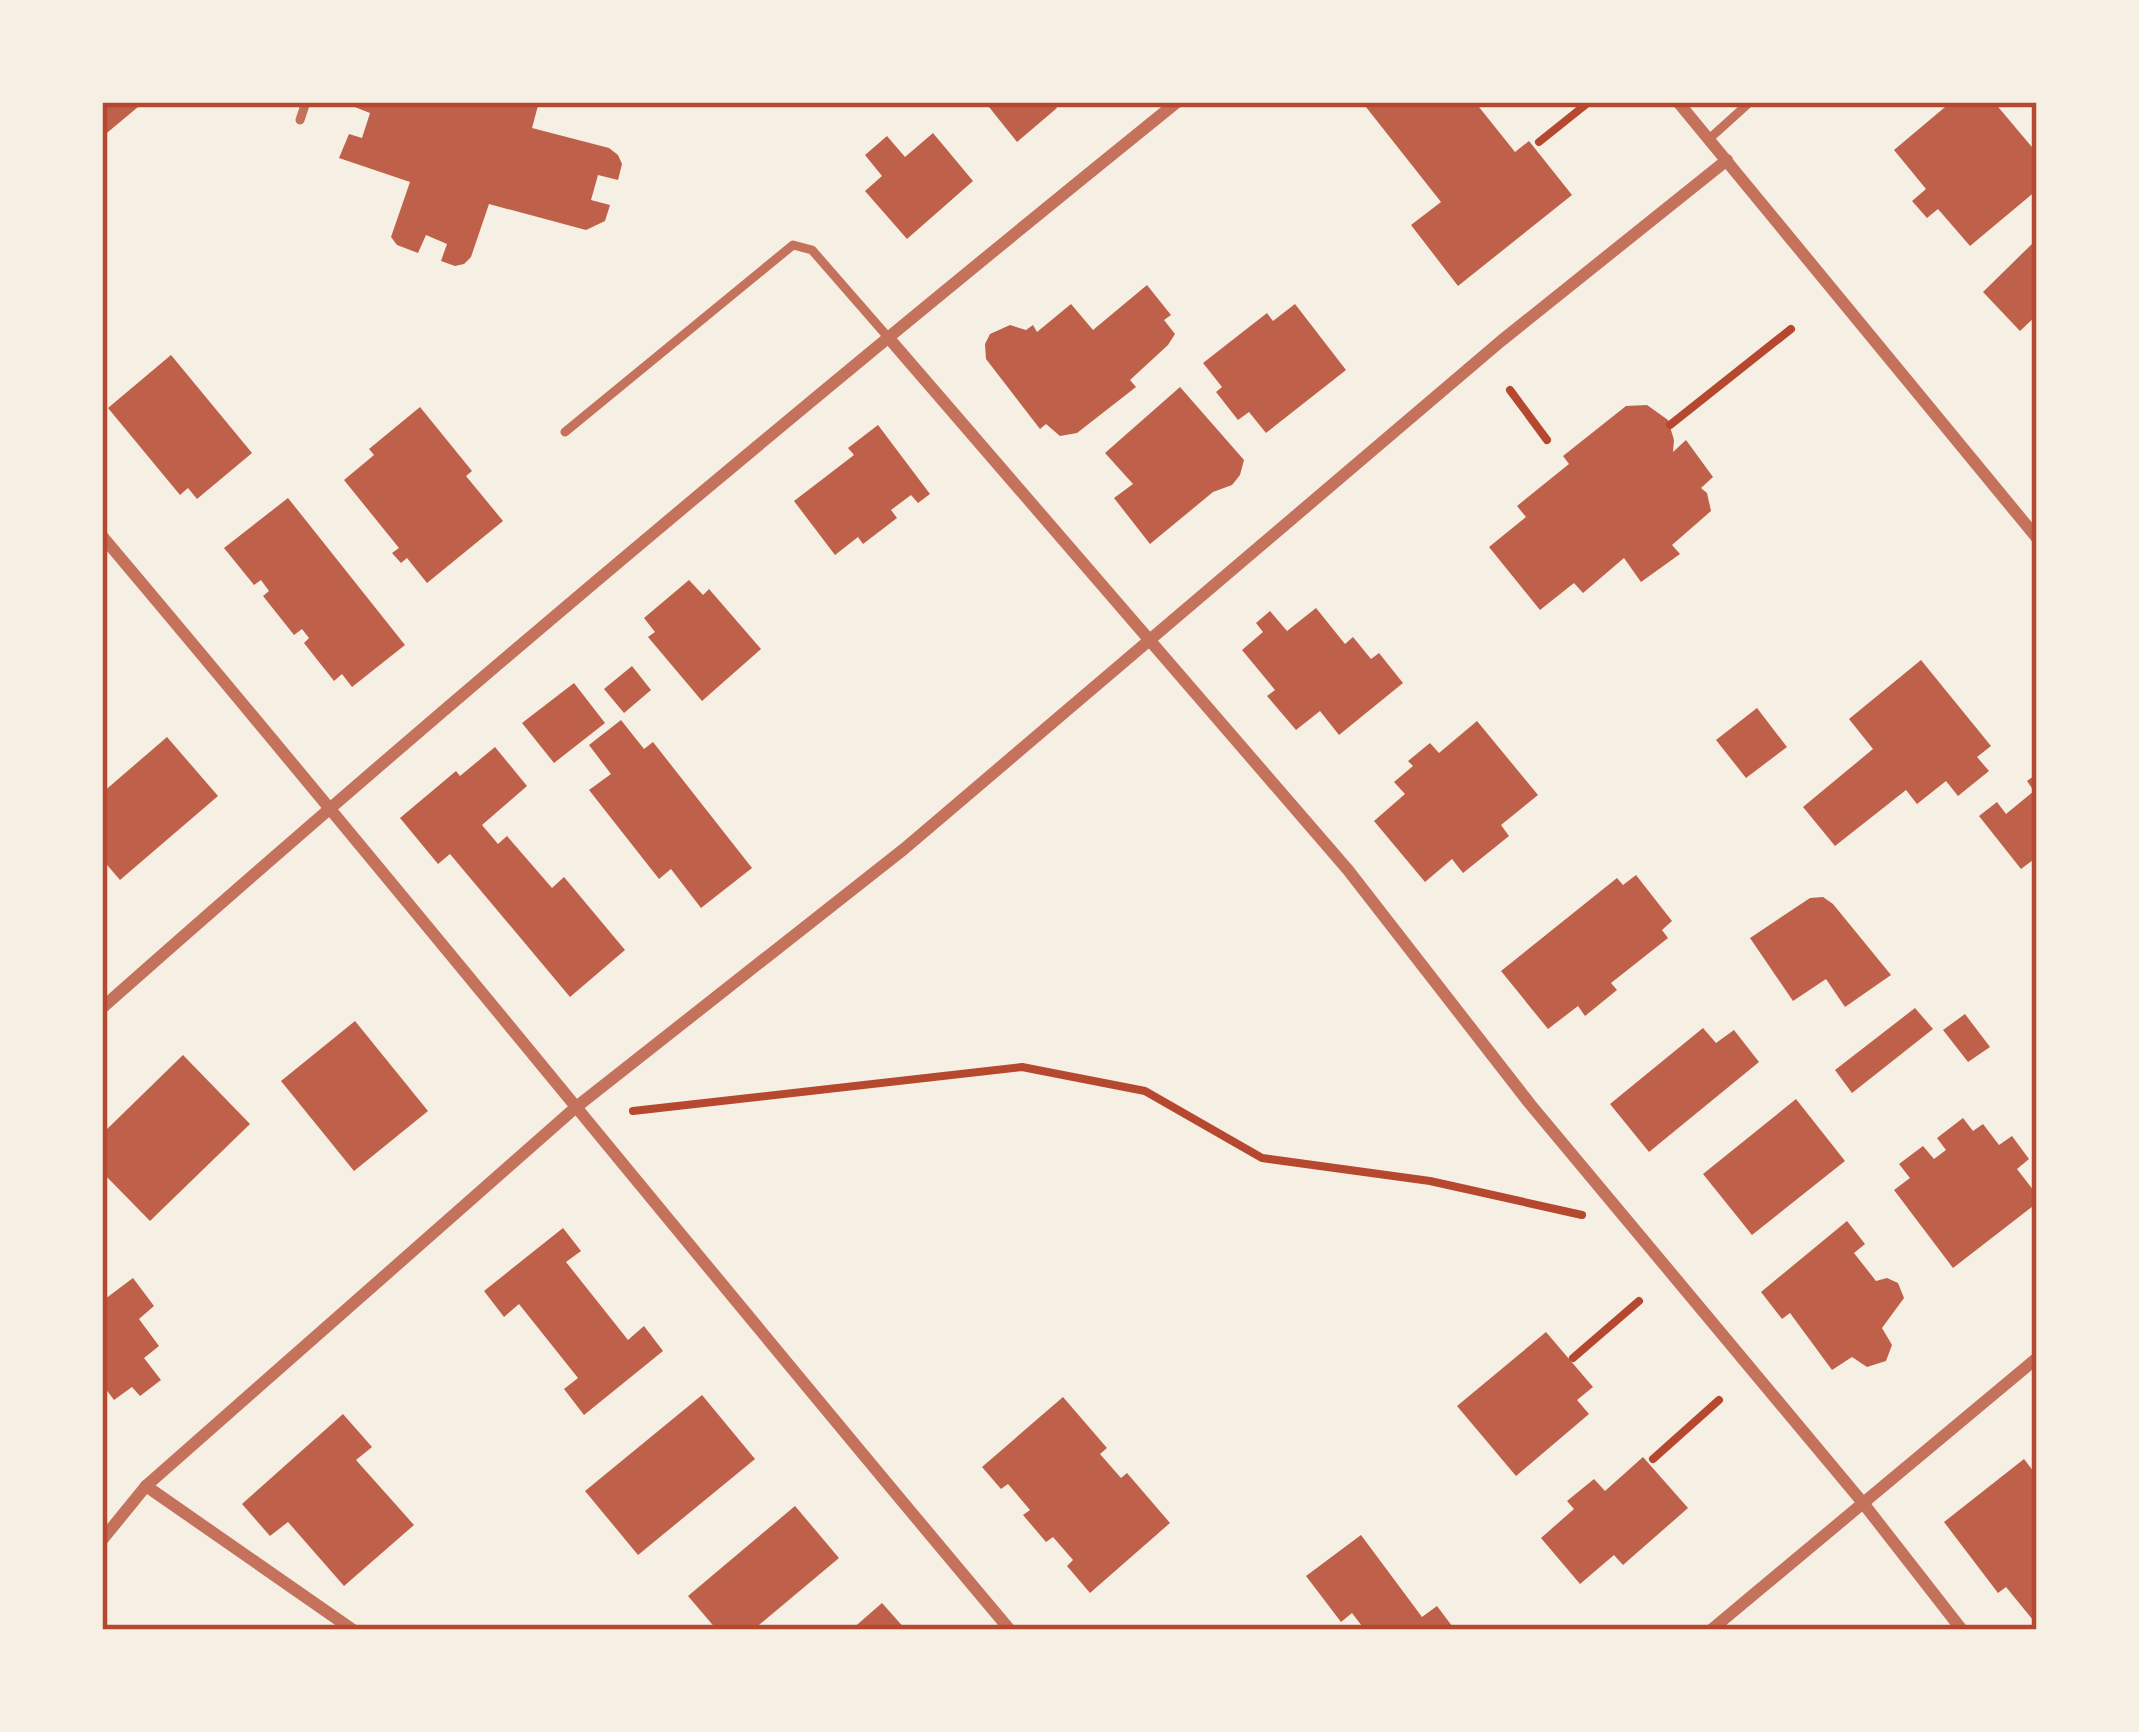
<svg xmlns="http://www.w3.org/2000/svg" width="2139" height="1732" font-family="'Zilla Slab',serif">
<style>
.building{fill:#bf614a}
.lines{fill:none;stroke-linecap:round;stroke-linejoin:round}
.path{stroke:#b5482f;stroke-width:8}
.service{stroke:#c5725c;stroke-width:9}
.minor{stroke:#c5725c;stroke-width:12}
.neatline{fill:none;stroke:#b5482f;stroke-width:4.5}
</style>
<rect width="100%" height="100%" fill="#f6efe4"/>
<g class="building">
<path d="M102,102H134L138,107L102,137Z"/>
<path d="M342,102H539L532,128L609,148L618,155L622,164L618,180L598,175L591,200L610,205L605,221L586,230L489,204L471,257L464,264L455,266L441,261L447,244L426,235L418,253L397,245L391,237L410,182L339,158L349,134L362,138L370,113Z"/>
<path d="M985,102H1052L1057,108L1017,142Z"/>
<path d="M1362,102H1475L1515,152L1529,141L1572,195L1458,286L1411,225L1441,202Z"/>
<path d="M1951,102H1994L2037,153V190L1970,246L1938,209L1927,218L1912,201L1926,189L1894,150Z"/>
<path d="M933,133L973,181L907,239L865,191L882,176L865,155L887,136L905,157Z"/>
<path d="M2037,239V315L2020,331L1983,292Z"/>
<path d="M1147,285L1171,315L1164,320L1175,334L1168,345L1130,380L1136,387L1077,433L1060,436L1046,424L1040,429L986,359L985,344L990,334L1010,325L1026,330L1033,325L1037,332L1071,304L1093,330Z"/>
<path d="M1295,304L1346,370L1266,433L1249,412L1238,420L1216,392L1222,387L1203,363L1267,313L1273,321Z"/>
<path d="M171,355L252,453L197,499L188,488L180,495L108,408Z"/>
<path d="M1180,387L1244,460L1240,475L1232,485L1213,492L1150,544L1114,498L1133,484L1105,453Z"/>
<path d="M1647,405L1668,420L1674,440L1673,452L1686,440L1713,477L1701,488L1707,493L1711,511L1672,545L1680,554L1641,582L1624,558L1583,593L1574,583L1540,610L1489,547L1526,517L1517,506L1569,464L1563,456L1626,406Z"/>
<path d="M420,407L472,471L466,476L503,521L427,583L407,558L401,563L392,553L399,548L344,480L374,455L369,449Z"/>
<path d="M878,425L930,494L918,503L911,495L891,510L897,518L863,544L858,537L835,555L794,501L854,455L848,448Z"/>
<path d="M288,498L405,645L352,687L342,674L334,681L304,643L309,638L302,629L294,635L263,596L269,591L261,580L254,585L224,548Z"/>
<path d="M689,580L703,595L709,589L761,649L702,701L648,637L655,632L644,618Z"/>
<path d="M1316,608L1345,644L1353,637L1371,659L1379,653L1403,683L1339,735L1320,711L1296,730L1267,696L1275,690L1242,650L1263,632L1256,623L1270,611L1287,631Z"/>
<path d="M1921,660L1991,746L1977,757L1989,771L1958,796L1946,781L1917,804L1906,790L1835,846L1803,807L1873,749L1849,719Z"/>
<path d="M632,666L651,690L624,713L604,689Z"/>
<path d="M574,683L605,723L554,763L522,723Z"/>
<path d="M1757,708L1787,747L1746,778L1716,740Z"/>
<path d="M621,720L644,749L653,742L752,868L701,908L671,869L659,879L589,790L611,774L589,745Z"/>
<path d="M1477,721L1538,795L1501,825L1509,836L1463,873L1452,859L1425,882L1374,821L1405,794L1394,782L1413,766L1408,761L1430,743L1439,753Z"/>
<path d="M167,737L218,796L120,880L102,859V793Z"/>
<path d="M495,747L527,786L482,825L498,844L507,836L552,888L564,877L625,950L570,997L450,854L438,864L400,818L456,771L460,776Z"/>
<path d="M2037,774V857L2021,869L1979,816L1997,802L2006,814L2034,791L2027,781Z"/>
<path d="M1636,875L1672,921L1662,930L1668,938L1611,983L1617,990L1585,1016L1578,1006L1548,1029L1501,971L1617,878L1623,885Z"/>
<path d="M1823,897L1833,904L1891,975L1845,1007L1826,979L1793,1001L1750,938L1810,898Z"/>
<path d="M1915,1008L1933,1029L1852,1093L1835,1070Z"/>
<path d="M1965,1014L1990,1047L1968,1062L1943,1030Z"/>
<path d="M355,1021L428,1111L354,1171L281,1081Z"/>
<path d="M1703,1028L1716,1043L1734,1030L1759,1062L1649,1152L1610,1104Z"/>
<path d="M183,1055L250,1124L150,1221L102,1172V1134Z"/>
<path d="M1796,1099L1845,1161L1752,1235L1703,1174Z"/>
<path d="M1963,1118L1973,1131L1983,1124L1999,1145L2012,1136L2029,1159L2017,1169L2037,1195V1203L1953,1268L1894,1190L1910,1178L1899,1164L1923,1146L1934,1159L1946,1150L1937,1138Z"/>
<path d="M1847,1221L1865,1244L1854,1253L1876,1281L1887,1278L1898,1283L1904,1298L1882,1328L1892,1345L1886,1361L1867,1367L1852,1357L1832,1370L1790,1313L1782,1319L1761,1292Z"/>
<path d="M563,1228L581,1251L566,1262L628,1340L644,1326L663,1351L584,1415L564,1389L578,1378L519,1304L504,1317L484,1291Z"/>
<path d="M133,1278L154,1306L139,1319L159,1346L144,1358L161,1380L140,1396L132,1387L114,1400L102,1384V1294L105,1299Z"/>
<path d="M1546,1332L1593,1387L1577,1400L1589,1414L1516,1476L1457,1406Z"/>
<path d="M702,1395L755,1459L638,1555L585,1491Z"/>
<path d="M1063,1397L1107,1448L1100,1454L1121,1478L1127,1473L1170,1523L1090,1593L1067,1566L1073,1560L1053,1537L1046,1542L1023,1515L1030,1510L1008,1484L1001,1489L982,1467Z"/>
<path d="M343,1414L372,1447L356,1460L414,1525L344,1586L288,1522L270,1536L242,1504Z"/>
<path d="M1643,1457L1688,1508L1623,1565L1614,1555L1580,1584L1541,1538L1574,1509L1567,1501L1594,1479L1605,1491Z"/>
<path d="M2024,1459L2037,1476V1625L2006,1587L1998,1593L1944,1522Z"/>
<path d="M795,1506L839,1558L753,1630H717L688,1596Z"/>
<path d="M1361,1535L1422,1617L1437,1606L1455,1630H1365L1352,1613L1341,1622L1306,1576Z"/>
<path d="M882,1603L906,1630H851Z"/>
</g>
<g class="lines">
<g class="path">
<path d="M1539,142L1589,102"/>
<path d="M1510,390L1547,440"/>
<path d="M1670,425L1791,329"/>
<path d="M633,1111L1022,1067L1145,1091L1262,1158L1430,1181L1582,1215"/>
<path d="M1573,1358L1639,1301"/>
<path d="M1653,1459L1719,1400"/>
</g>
<g class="service">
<path d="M300,120L306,102"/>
<path d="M1709,139L1750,102"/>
<path d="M565,432L793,245L812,250L887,336"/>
</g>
<g class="minor">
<path d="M1678,102L2037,538"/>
<path d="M887,336L1348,870L1530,1104L1863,1503L1962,1630"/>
<path d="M102,536C408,898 705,1268 1010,1630"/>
<path d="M102,1008C453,697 812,397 1177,102"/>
<path d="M146,1486L353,1630"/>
<path d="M102,1540L146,1486L575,1108L904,849L1501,341L1727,160"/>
<path d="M1711,1630L2037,1358"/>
</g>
</g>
<rect width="2139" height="1732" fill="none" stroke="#f6efe4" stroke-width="210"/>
<rect x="105" y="105" width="1929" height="1522" class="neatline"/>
</svg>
